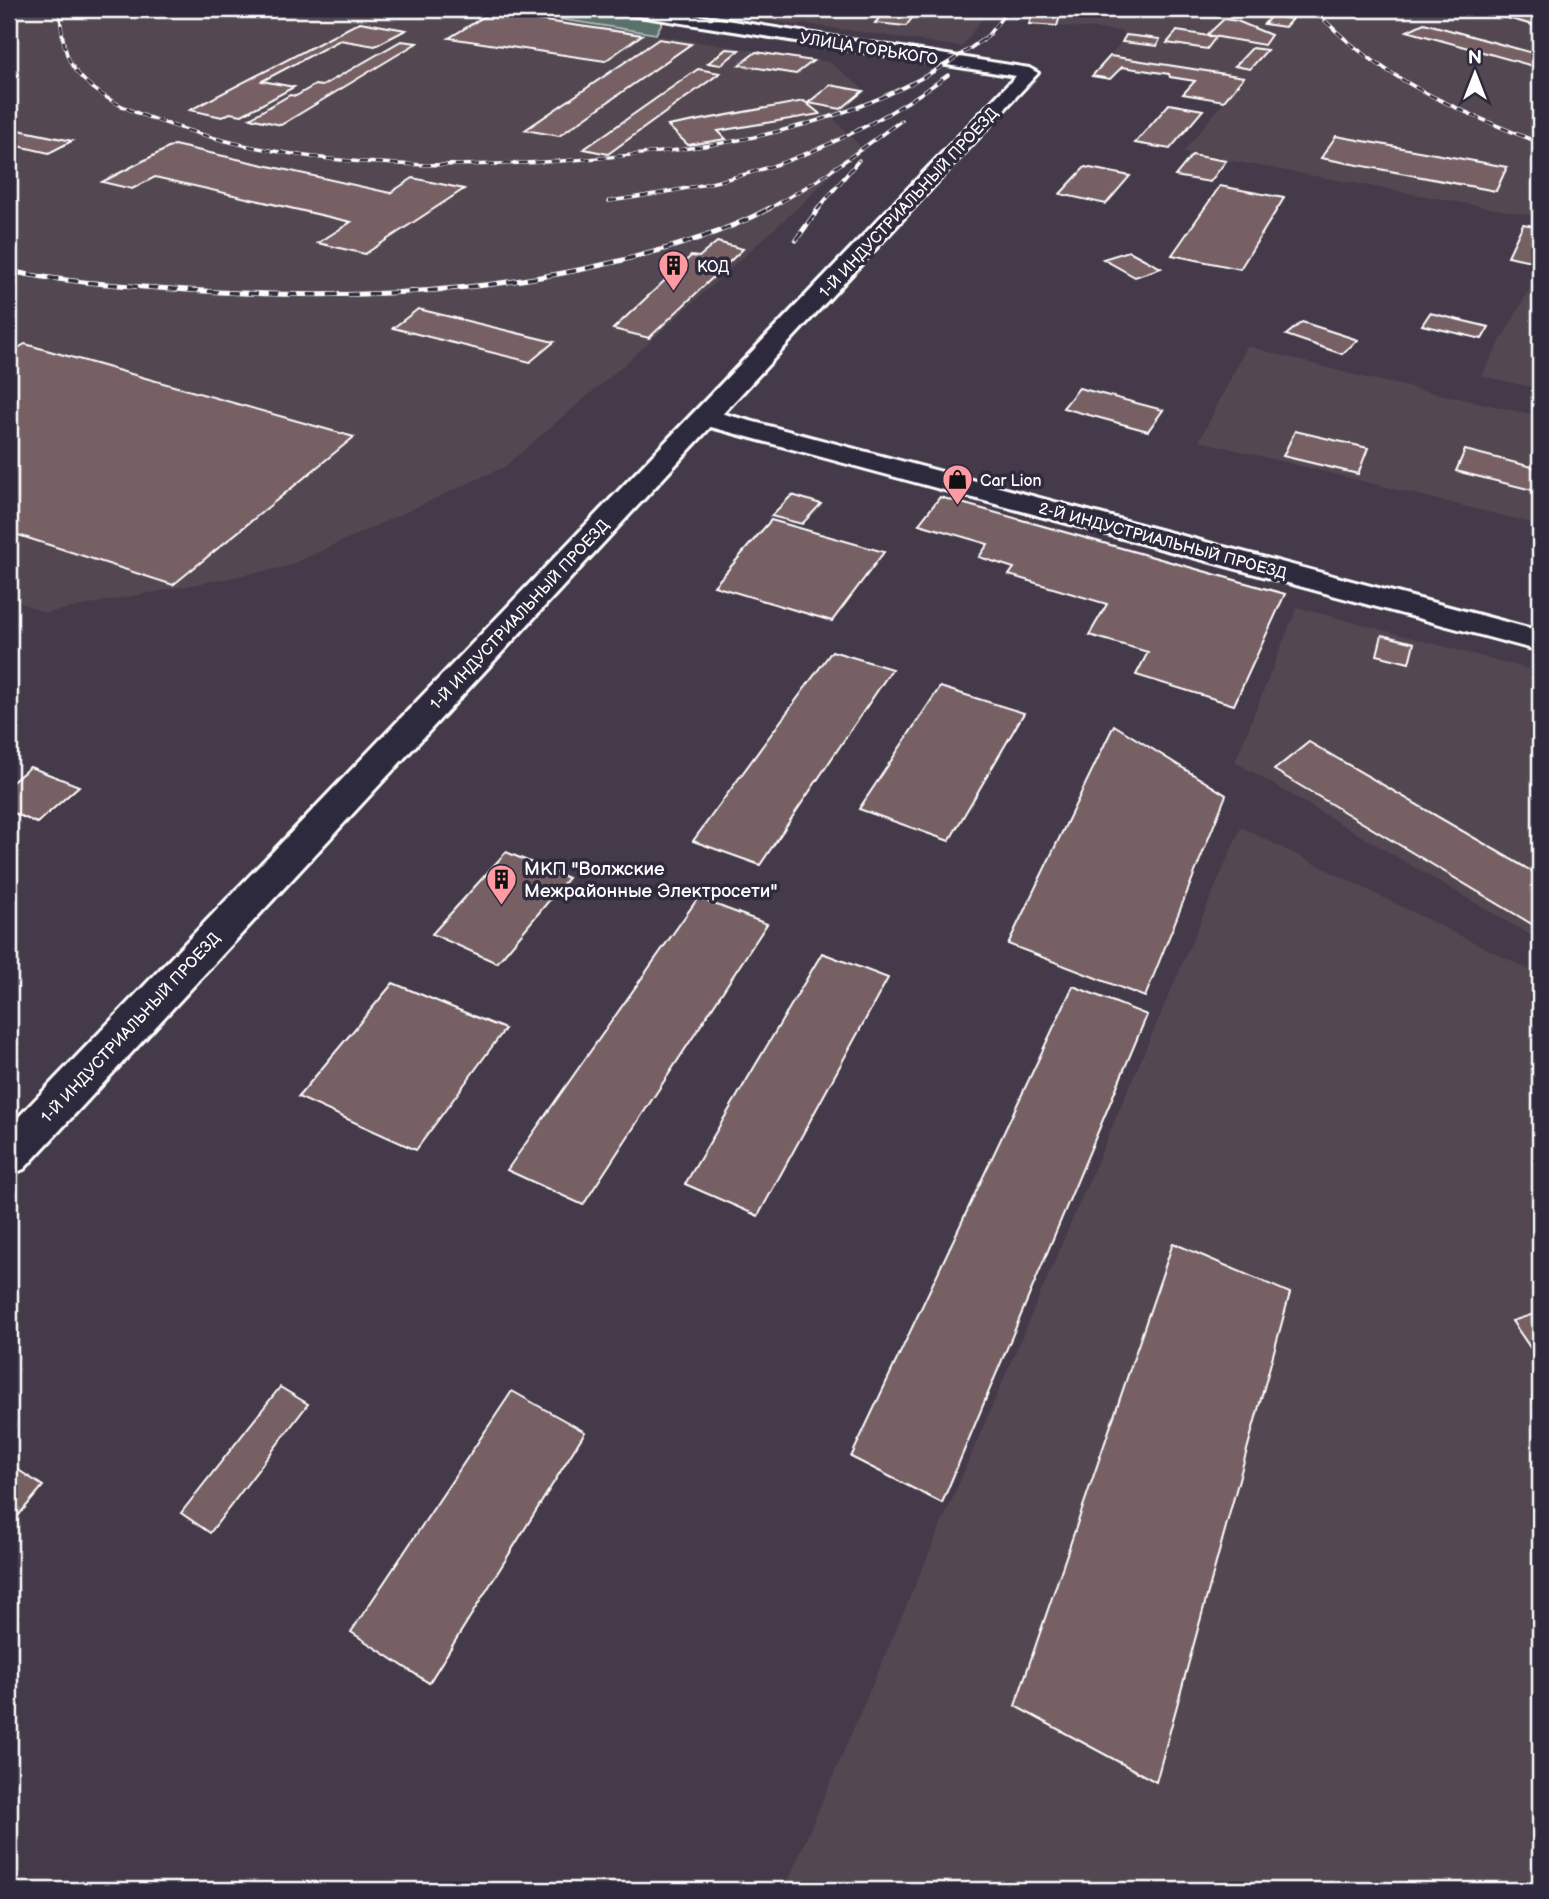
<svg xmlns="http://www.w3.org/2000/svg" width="1549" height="1899" font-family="'Balsamiq Sans',sans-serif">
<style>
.built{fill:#534651}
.green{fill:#5a706a;stroke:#acb8b4;stroke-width:2}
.building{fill:#766164;stroke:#fff;stroke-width:2}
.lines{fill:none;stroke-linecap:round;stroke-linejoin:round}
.street-casing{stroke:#fff;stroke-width:6}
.secondary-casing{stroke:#fff;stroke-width:6}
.street{fill:#2f2a3d;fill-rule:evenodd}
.secondary{fill:#2f2a3d;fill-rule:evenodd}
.rail-far1-casing{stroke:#fff;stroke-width:3.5}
.rail-casing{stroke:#fff;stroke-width:5}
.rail-far1{stroke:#2f2a3d;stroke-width:2.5;stroke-dasharray:8;stroke-linecap:butt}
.rail{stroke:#2f2a3d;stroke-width:3.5;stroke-dasharray:10;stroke-linecap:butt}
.labels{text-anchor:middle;stroke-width:7;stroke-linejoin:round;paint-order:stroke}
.far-street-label{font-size:16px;fill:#fff;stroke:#2f2a3d}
.far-poi-label{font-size:16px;fill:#fff;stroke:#2f2a3d;text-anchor:start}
.poi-label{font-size:19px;fill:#fff;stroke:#2f2a3d;text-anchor:start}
</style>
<rect width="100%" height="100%" fill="#443a49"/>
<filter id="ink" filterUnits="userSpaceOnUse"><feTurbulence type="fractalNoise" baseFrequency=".0143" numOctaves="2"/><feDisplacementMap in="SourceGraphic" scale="14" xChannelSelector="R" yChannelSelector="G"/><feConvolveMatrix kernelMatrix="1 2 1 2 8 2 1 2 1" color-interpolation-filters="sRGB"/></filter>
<g filter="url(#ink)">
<g class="built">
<path d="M9,9H487L830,62L867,92L833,118L860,146L803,203L624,365L504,467L286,567L45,613L9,598Z"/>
<path d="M709,9H989L962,47L805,24L798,26Z"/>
<path d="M1034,9H1540V217L1183,152L1244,77L1110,56L1126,36L1122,31L1029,24Z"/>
<path d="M1534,281L1540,283V389L1481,376Z"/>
<path d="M1247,346L1354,375L1540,416V525L1199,441Z"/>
<path d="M1297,607L1540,672V941L1235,762Z"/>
<path d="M1241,827L1540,975V1890H784Z"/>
</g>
<path class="green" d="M598,9L654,17L663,21L656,34L559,19Z"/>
<g class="building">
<path d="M737,9H799L788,17Z"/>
<path d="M887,9H919L906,26L875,23Z"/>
<path d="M1034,9H1062L1057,26L1029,24Z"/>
<path d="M1475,9H1516L1540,15V27Z"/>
<path d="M490,13L642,35L605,61L449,38Z"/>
<path d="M1271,16L1292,19L1285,27L1264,24Z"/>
<path d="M1224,19L1237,21L1271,35L1264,45L1207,35Z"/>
<path d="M360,22L406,30L375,46L340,40L262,81L294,87L242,115L230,113L222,117L190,110Z"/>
<path d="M1424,23L1540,55V68L1407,31Z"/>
<path d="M1177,31L1216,37L1207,49L1167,43Z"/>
<path d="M1126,35L1160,39L1157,46L1122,42Z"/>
<path d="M659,39L691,44L559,136L525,130Z"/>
<path d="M401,41L417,43L281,125L250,118L290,95L296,96L315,85L322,86Z"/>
<path d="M1252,48L1267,50L1250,69L1235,66Z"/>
<path d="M726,49L739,50L721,65L708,63Z"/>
<path d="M756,52L813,61L796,74L739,65Z"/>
<path d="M1110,56L1244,77L1224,101L1183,94L1195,81L1170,77L1169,74L1122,67L1110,79L1092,76Z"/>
<path d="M698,69L720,73L608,154L584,149Z"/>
<path d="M830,85L863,91L841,109L808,103Z"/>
<path d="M804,101L820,114L718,131L726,139L688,145L668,126Z"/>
<path d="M1169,104L1203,110L1170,149L1135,143Z"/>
<path d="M9,128L72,141L49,153L9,144Z"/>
<path d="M1336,136L1507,167L1496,191L1321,158Z"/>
<path d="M174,145L390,193L413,178L464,189L365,254L318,243L351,222L155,177L132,189L102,182Z"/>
<path d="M1192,155L1226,161L1210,182L1175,176Z"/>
<path d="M1085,167L1130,176L1106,204L1060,194Z"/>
<path d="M1220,186L1284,198L1240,269L1172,255Z"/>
<path d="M1523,224L1540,227V263L1508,256Z"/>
<path d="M717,242L743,249L649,338L613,329L691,256L699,257Z"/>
<path d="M1129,251L1161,268L1135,277L1103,259Z"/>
<path d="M418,309L554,342L530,362L393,328Z"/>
<path d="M1430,313L1489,327L1482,339L1422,325Z"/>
<path d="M1302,322L1358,340L1342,354L1286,335Z"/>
<path d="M25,344L354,437L173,585L9,532V353Z"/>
<path d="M1079,388L1163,410L1148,431L1063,408Z"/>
<path d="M1295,431L1368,448L1358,474L1283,456Z"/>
<path d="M1465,450L1540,469V492L1456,471Z"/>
<path d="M792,495L821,504L802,524L771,516Z"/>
<path d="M940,497L1285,594L1234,705L1136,675L1148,652L1089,635L1107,604L1009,575L1014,568L979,557L988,544L919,524Z"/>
<path d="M771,520L884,552L832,621L714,586Z"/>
<path d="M1382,635L1414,643L1409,663L1377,655Z"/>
<path d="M832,651L892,669L760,865L693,841Z"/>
<path d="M940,687L1024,713L949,841L859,809Z"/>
<path d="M1114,725L1226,795L1145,997L1008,944Z"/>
<path d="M1309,742L1540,876V929L1274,770Z"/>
<path d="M30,767L79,786L37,823L9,811V785Z"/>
<path d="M506,852L568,878L497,963L432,934Z"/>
<path d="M698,898L767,924L583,1205L507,1170Z"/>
<path d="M822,953L888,978L758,1216L685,1184Z"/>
<path d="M393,983L505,1029L416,1150L298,1097Z"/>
<path d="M1073,986L1147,1015L942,1503L851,1457Z"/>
<path d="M1173,1243L1290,1293L1156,1782L1015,1706Z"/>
<path d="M1540,1312V1362L1512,1321Z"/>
<path d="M280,1387L308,1404L210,1533L181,1513Z"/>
<path d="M512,1391L585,1432L429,1683L351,1632Z"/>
<path d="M9,1464L43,1486L9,1527Z"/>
</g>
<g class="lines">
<defs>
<path id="street" d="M705,409L1540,631V651L696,423L692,417L696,411Z"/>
<path id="secondary" d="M618,9H656L1029,68L1038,73L24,1169L9,1175V1127L1016,76L626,14Z"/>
</defs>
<use href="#street" class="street-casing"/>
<use href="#secondary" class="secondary-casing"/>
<use href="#street" class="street"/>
<use href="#secondary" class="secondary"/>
<defs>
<g id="rail-far1">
<path d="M59,9C62,29 62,52 75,70C98,100 139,115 174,126C301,168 429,169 561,161C643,155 727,147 806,124C874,105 934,77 990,34"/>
<path d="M1314,9C1376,77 1456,110 1540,143"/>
<path d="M983,41L1009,9"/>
<path d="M609,201C743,183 837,154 948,75"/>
<path d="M767,210L818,180L902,120"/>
<path d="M817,210L859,160"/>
</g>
<g id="rail">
<path d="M796,240L819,208"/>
<path d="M9,271C63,282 117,285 172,289C322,300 468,297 615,262C667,249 722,234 770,208"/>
</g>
</defs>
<use href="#rail-far1" class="rail-far1-casing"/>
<use href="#rail" class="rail-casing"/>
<use href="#rail-far1" class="rail-far1"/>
<use href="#rail" class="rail"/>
</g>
</g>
<defs>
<symbol id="building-pin" viewBox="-11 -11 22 30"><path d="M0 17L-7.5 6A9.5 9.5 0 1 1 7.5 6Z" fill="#ff9aa2" stroke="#2f2a3d"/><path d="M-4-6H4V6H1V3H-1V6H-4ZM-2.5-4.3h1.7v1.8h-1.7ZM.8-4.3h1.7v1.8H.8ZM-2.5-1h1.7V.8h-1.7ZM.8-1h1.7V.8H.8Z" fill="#111"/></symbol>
<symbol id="shop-pin" viewBox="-11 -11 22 30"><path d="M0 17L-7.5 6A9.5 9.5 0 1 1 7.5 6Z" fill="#ff9aa2" stroke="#2f2a3d"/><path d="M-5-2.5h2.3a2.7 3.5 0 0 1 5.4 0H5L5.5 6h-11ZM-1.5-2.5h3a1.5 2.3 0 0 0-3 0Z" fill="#111"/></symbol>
</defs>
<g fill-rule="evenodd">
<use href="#building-pin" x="656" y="248" width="35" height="47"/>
<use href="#shop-pin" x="940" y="462" width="35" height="47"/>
<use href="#building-pin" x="484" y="862" width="35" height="47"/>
</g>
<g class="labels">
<g class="far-street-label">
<text transform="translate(869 48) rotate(9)" y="6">УЛИЦА ГОРЬКОГО</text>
<text transform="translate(908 202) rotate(-47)" y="6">1-Й ИНДУСТРИАЛЬНЫЙ ПРОЕЗД</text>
<text transform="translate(1163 540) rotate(15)" y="6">2-Й ИНДУСТРИАЛЬНЫЙ ПРОЕЗД</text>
<text transform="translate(519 614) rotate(-47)" y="6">1-Й ИНДУСТРИАЛЬНЫЙ ПРОЕЗД</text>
<text transform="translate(130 1027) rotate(-47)" y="6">1-Й ИНДУСТРИАЛЬНЫЙ ПРОЕЗД</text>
</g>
<g class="far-poi-label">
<text x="697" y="272">КОД</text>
<text x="980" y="486">Car Lion</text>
</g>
<g class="poi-label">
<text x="524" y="875">МКП "Волжские<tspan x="524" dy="22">Межрайонные Электросети"</tspan></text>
</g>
</g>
<rect width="1549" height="1899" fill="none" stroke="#2f2a3d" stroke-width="35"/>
<rect x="18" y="18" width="1514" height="1864" fill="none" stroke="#fff" stroke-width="2.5" filter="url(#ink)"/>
<g transform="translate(1475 74)" stroke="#2f2a3d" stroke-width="5" paint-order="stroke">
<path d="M0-5L12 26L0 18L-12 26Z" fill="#ffffff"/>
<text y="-10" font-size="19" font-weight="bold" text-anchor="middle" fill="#ffffff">N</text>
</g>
</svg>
